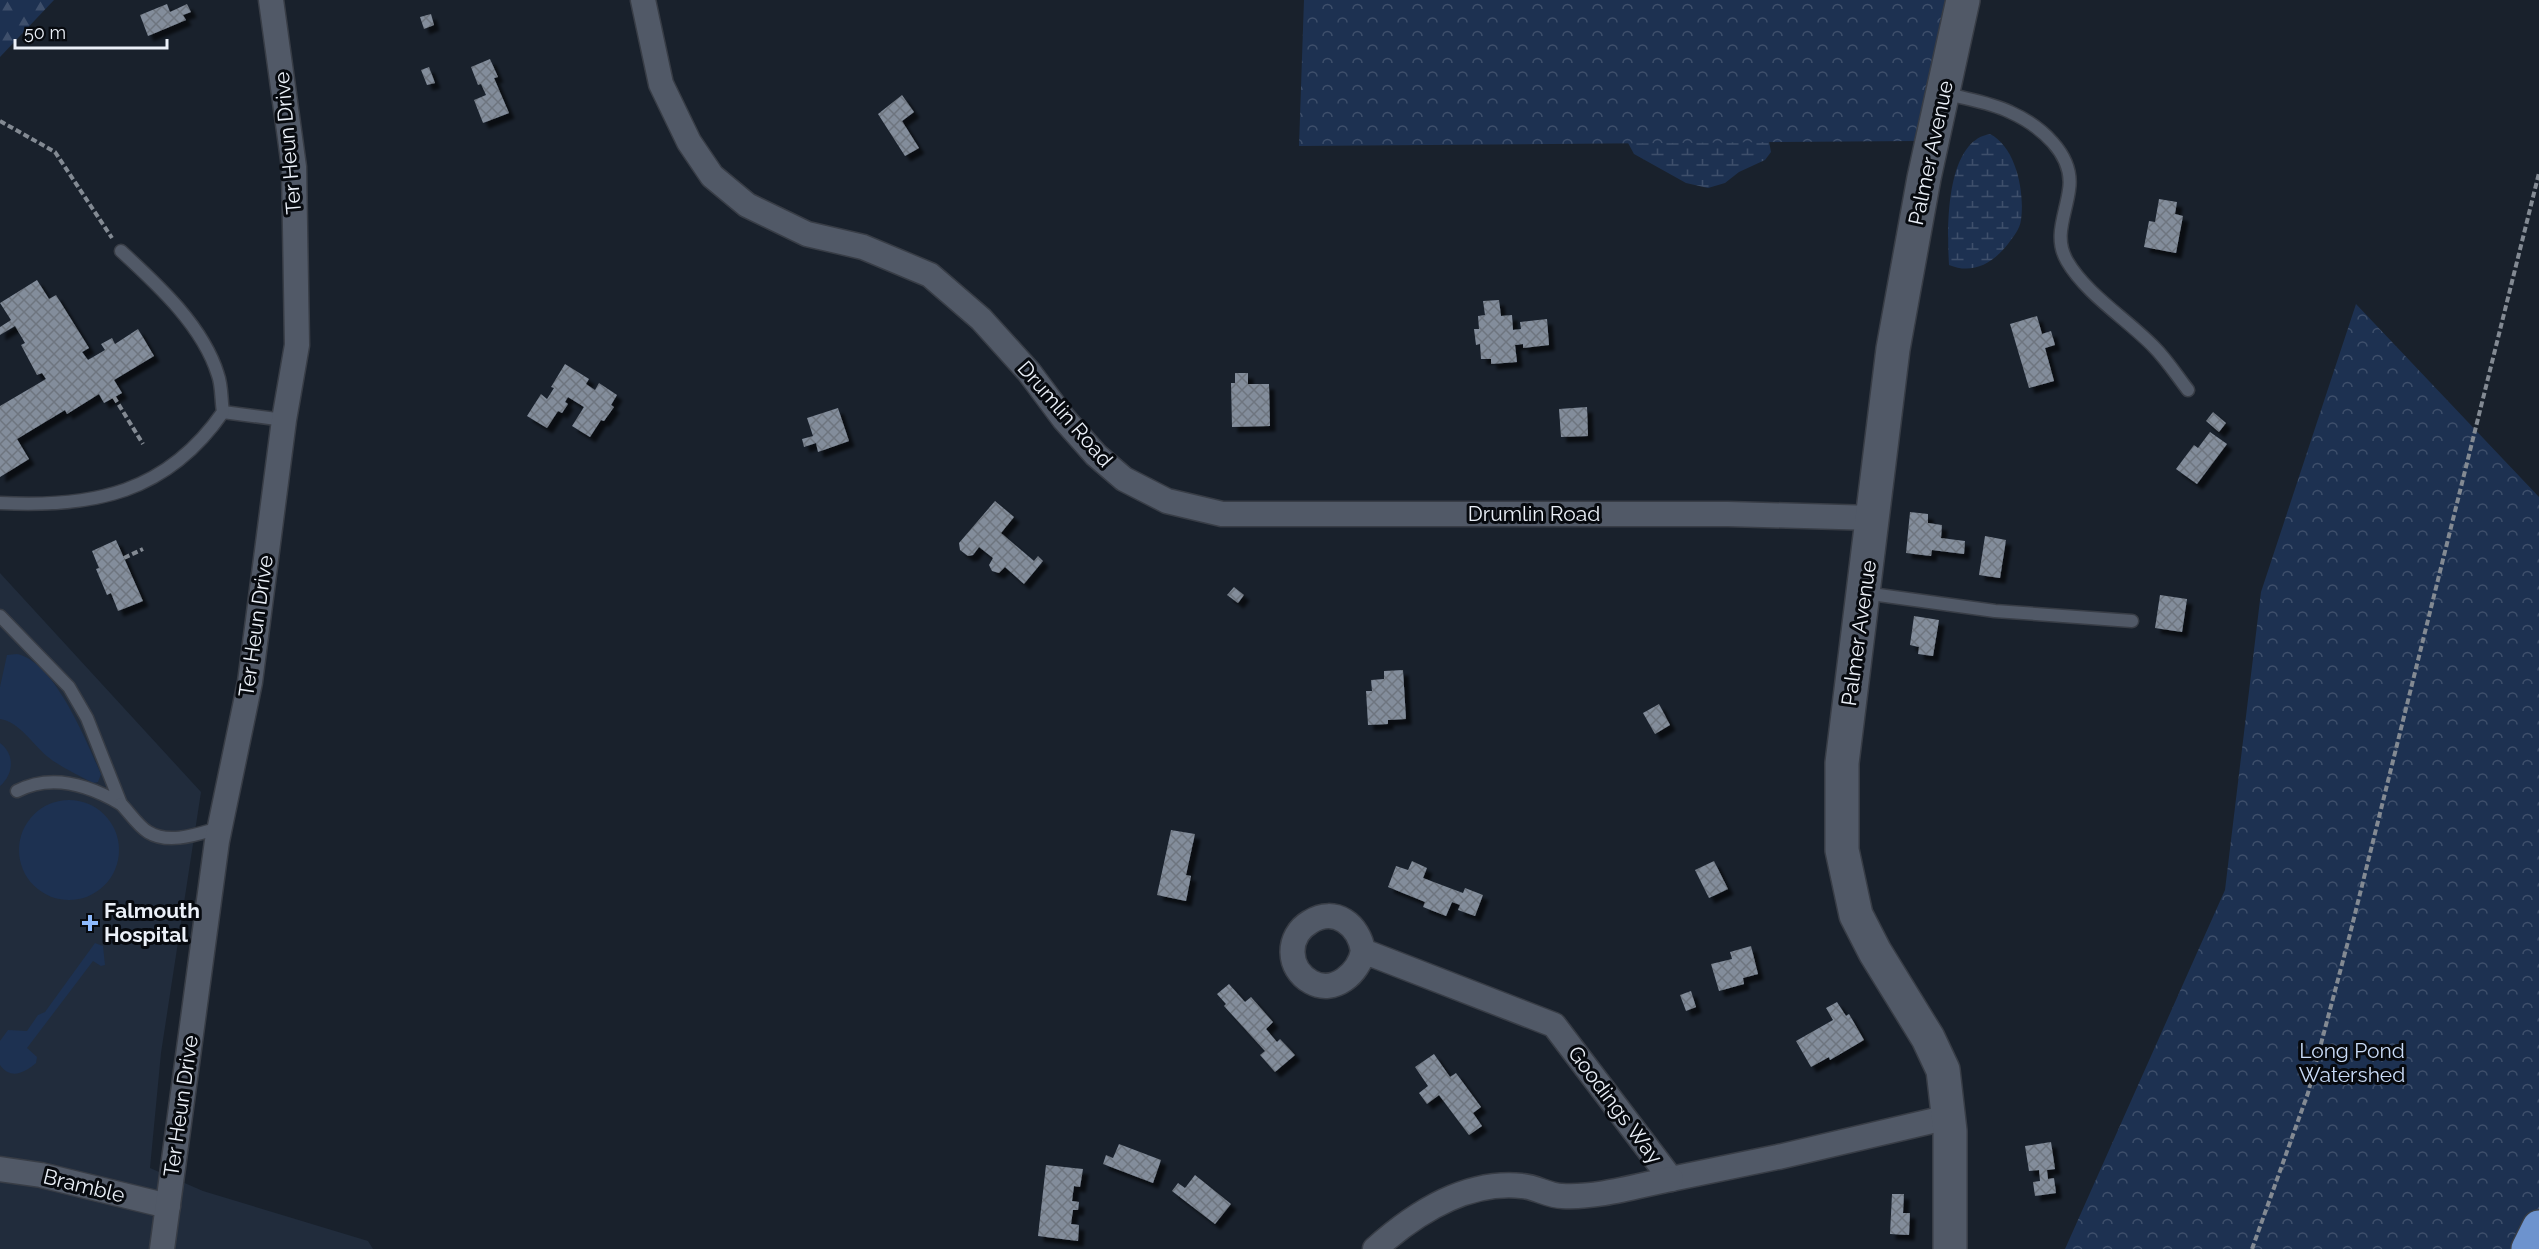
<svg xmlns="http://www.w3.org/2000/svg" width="2539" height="1249" font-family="Raleway,sans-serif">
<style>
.built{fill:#212c3c}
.grass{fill:#1d3151}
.forest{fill:url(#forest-firs)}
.wetland{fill:url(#wetland-marsh)}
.park{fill:url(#park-crowns)}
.building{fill:url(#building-cross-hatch);filter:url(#shadow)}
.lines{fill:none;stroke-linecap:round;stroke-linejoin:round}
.lane-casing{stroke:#383d46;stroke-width:15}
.street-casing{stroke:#383d46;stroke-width:27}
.secondary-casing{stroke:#383d46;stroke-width:36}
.highway-casing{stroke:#383d46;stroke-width:36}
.path{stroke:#838a93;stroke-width:4;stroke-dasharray:6 3;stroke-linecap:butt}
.lane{stroke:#515967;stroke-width:12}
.street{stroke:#515967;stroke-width:24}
.secondary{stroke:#515967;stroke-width:33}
.highway{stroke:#6d93ce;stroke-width:33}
.poi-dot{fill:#8db9fc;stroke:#070a0f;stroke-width:2}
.labels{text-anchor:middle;stroke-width:6;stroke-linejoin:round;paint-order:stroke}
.street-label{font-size:21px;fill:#ebf0f8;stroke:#070a0f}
.poi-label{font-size:21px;font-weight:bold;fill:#ebf0f8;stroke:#070a0f;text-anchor:start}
.park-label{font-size:21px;fill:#cadcf8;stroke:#070a0f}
</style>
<defs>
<pattern id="forest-firs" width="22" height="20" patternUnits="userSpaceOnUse" patternTransform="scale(1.5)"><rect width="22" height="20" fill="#1d3151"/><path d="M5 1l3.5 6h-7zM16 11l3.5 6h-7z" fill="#3e4f6b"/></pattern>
<pattern id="wetland-marsh" width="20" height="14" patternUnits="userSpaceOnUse" patternTransform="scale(1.5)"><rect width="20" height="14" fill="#1d3151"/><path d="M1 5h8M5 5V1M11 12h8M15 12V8" fill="none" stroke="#3e4f6b"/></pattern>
<pattern id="park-crowns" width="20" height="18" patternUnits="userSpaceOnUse" patternTransform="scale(1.5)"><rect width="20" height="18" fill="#1d3151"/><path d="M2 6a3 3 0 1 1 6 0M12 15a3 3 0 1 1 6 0" fill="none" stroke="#3e4f6b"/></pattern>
<pattern id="building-cross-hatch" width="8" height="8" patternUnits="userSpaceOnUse" patternTransform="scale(1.5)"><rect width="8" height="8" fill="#838d9b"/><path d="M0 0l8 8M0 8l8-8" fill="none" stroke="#6e757f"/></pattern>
<filter id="shadow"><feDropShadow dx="5.5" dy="5.5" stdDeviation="1.5" flood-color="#0009"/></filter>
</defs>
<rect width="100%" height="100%" fill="#19212c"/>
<path class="built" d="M0,573L201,792L161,1053L150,1168L203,1191L368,1241L373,1249H0Z"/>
<g class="grass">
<path d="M17,654C55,662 86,741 101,774L98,782L93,783C78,775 62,768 48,757C33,745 20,722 0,719V687L7,655Z"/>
<path d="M0,743C15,754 14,774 0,786Z"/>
<circle cx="69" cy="850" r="50"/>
<path d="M95,943L103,946L105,965L101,966L93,961L27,1048L37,1057L36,1063C24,1073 11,1080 0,1065V1041L8,1030L27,1031L38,1015L45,1012Z"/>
</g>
<path class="forest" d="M0,0H54L0,57Z"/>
<g class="wetland">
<path d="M1990,134C2016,147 2025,192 2021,220C2020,229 2013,237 2008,244C1993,263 1973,275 1949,265C1947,230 1945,141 1990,134Z"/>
<path d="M1768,136L1771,152L1765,160L1739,172L1725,183L1708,188L1686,183L1634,154L1627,141Z"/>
</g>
<g class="park">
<path d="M1304,0H1950L1916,141L1299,146Z"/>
<path d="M2356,304L2539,497V1249H2065L2225,890L2261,592Z"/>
</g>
<g class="building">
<path d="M167,4L170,12L187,4L191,12L183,15L186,20L148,36L140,15Z"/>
<path d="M431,14L434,25L424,29L420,17Z"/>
<path d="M490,59L498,77L494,78L509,113L483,123L474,100L486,95L481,84L478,85L471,67Z"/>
<path d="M429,67L435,83L427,85L421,70Z"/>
<path d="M902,95L914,112L902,121L919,148L905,156L878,114Z"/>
<path d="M2159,199L2177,202L2175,214L2183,216L2176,253L2144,247L2149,221L2155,222Z"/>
<path d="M37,280L49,299L56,295L89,348L82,352L88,360L105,350L101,344L112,338L115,344L138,329L154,356L114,380L122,393L104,403L99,394L67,414L65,410L17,439L29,459L0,477V406L46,379L42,373L37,375L21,345L25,343L15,326L0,335V327L11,320L0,303Z"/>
<path d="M1499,300L1501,316L1512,315L1513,330L1521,329L1520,322L1547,319L1549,345L1523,348V344L1515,345L1517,362L1491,364V359H1481L1480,344L1476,345L1474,329H1479L1478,316L1485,315L1483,301Z"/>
<path d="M2037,316L2042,334L2051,331L2055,345L2045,348L2054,381L2029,388L2010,324Z"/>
<path d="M565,364L589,379L586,384L595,390L599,383L617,395L611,405L614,407L604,421L601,420L590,437L572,426L584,407L568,397L565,402L568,404L562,413L558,411L547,428L527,416L541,394L547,399L554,388L551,387Z"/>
<path d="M1235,373H1248V384H1269L1270,426L1232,427L1231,383H1235Z"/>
<path d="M1587,407L1588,436L1561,437L1559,409Z"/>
<path d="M838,408L849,441L818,452L816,443L804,447L802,439L813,436L807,418Z"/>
<path d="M2213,412L2226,423L2219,432L2206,421Z"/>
<path d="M2210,432L2227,444L2197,484L2176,469L2194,445L2198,448Z"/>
<path d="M995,501L1014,517L1001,533L1034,561L1038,556L1043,561L1024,584L1005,567L999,573L992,571L989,565L993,558L979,547L973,555L968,556L960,550L959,543Z"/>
<path d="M1910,512L1928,514V523L1942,525L1941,538L1965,541L1964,554L1932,550L1931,556L1906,553Z"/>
<path d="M1985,536L2006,540L2000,578L1979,575Z"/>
<path d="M116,540L143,601L118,611L111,593L107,595L96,569L99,568L92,551Z"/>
<path d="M1234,587L1244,595L1238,603L1227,595Z"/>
<path d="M2160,595L2187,599L2182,632L2155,628Z"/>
<path d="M1914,616L1939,620L1933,656L1918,654L1919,647L1910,645Z"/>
<path d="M1403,670L1406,719L1388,720V724L1368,725L1366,691H1372L1371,680L1384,679V671Z"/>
<path d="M1659,704L1670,725L1655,734L1643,713Z"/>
<path d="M1171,830L1195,834L1186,875L1191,876L1186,901L1157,895Z"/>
<path d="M1412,861L1427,868L1423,878L1463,893L1465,888L1483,895L1475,916L1458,910L1460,905L1452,902L1446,916L1423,907L1425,902L1388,887L1396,866L1408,870Z"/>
<path d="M1714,861L1728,889L1709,898L1695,870Z"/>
<path d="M1751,946L1758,974L1743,978L1744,984L1719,991L1711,964L1732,959L1730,952Z"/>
<path d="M1229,984L1245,1002L1251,997L1273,1022L1266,1029L1277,1042L1280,1039L1295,1055L1275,1072L1260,1055L1265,1051L1224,1006L1226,1004L1217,994Z"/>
<path d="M1691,991L1696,1007L1686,1011L1680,995Z"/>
<path d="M1837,1002L1846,1016L1849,1014L1864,1040L1830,1060L1829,1057L1811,1067L1796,1041L1833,1020L1826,1008Z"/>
<path d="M1434,1054L1450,1077L1456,1073L1481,1107L1473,1113L1482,1126L1469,1135L1439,1095L1427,1104L1419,1093L1428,1086L1415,1067Z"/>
<path d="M2051,1142L2055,1169L2047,1170L2048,1179L2054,1178L2056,1193L2035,1196L2033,1182L2040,1181L2039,1170L2029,1171L2025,1146Z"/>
<path d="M1119,1144L1161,1160L1153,1183L1103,1164L1106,1155L1113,1158Z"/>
<path d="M1046,1165L1083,1169L1080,1187L1074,1186L1072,1201L1079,1202L1078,1210H1073L1071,1224L1079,1225L1078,1241L1038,1236Z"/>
<path d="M1195,1175L1231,1204L1215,1224L1172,1191L1178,1183L1185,1188Z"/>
<path d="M1892,1194H1904L1903,1213H1910L1909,1235L1890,1234Z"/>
</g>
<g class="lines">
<defs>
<g id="lane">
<path d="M1944,93C1965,99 1990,102 2010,112C2039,125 2075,154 2069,190C2066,214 2053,237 2067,261C2086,294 2128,320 2154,347C2167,360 2177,376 2188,390"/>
<path d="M223,412L284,420"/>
<path d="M0,503C93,508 167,493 223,412C221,400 222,386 218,375C203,326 158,285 121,251"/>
<path d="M1864,593L1995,611L2132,621"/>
<path d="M0,616L69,687L87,718L121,804C89,785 52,773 17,791"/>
<path d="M121,804C129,812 138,826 148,832C169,845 198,834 219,828"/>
</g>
<g id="street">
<path d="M643,0L661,84L689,142L712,176L747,205L807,234L863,247L930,275L981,319L1029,372L1064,419L1096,455L1124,479L1167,501L1222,514H1728L1874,518"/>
<path d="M1363,951C1359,925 1335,906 1310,922C1286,936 1287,969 1311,982C1334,995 1359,973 1363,951L1554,1025L1671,1179L1778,1157L1949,1117"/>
<path d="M0,1169L41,1175L168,1206"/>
<path d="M162,1249L217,841L250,682L284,420L297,345L294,167L271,0"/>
<path d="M1375,1249C1415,1213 1466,1180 1522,1186C1536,1187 1549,1196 1562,1196C1598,1198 1636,1186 1671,1179"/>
</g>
<path id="secondary" d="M1950,1249V1131L1943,1070L1928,1038L1875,952L1856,915L1842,850V763L1893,349L1924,178L1963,0"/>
<path id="highway" d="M2528,1249L2539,1227"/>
</defs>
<use href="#lane" class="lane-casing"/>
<use href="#street" class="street-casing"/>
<use href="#secondary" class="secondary-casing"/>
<use href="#highway" class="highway-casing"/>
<g class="path">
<path d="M0,121L55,152L112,238"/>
<path d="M114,397L143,444"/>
<path d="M124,558L143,549"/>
<path d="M2252,1249L2308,1093L2350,934L2539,173"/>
</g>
<use href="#lane" class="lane"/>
<use href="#street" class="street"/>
<use href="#secondary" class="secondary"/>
<use href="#highway" class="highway"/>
</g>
<path class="poi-dot" d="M87 914h6v6h6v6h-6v6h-6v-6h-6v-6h6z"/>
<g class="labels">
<g class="street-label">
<text transform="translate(288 143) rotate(-95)" y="7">Ter Heun Drive</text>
<text transform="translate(1931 153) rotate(-78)" y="7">Palmer Avenue</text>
<text transform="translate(1065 414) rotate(49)" y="7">Drumlin Road</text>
<text x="1534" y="521">Drumlin Road</text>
<text transform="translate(256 626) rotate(-82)" y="7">Ter Heun Drive</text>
<text transform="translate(1859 633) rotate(-82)" y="7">Palmer Avenue</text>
<text transform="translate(1615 1105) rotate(53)" y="7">Goodings Way</text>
<text transform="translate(181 1106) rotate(-82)" y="7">Ter Heun Drive</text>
<text transform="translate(84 1186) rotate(14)" y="7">Bramble</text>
</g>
<g class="poi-label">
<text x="104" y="918">Falmouth<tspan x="104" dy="24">Hospital</tspan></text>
</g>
<g class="park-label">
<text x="2352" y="1058">Long Pond<tspan x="2352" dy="24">Watershed</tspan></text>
</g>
</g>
<path d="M15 39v9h152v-9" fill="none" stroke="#ebf0f8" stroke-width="3"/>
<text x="24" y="39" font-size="18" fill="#ebf0f8" stroke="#070a0f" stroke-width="4.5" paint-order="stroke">50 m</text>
</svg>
